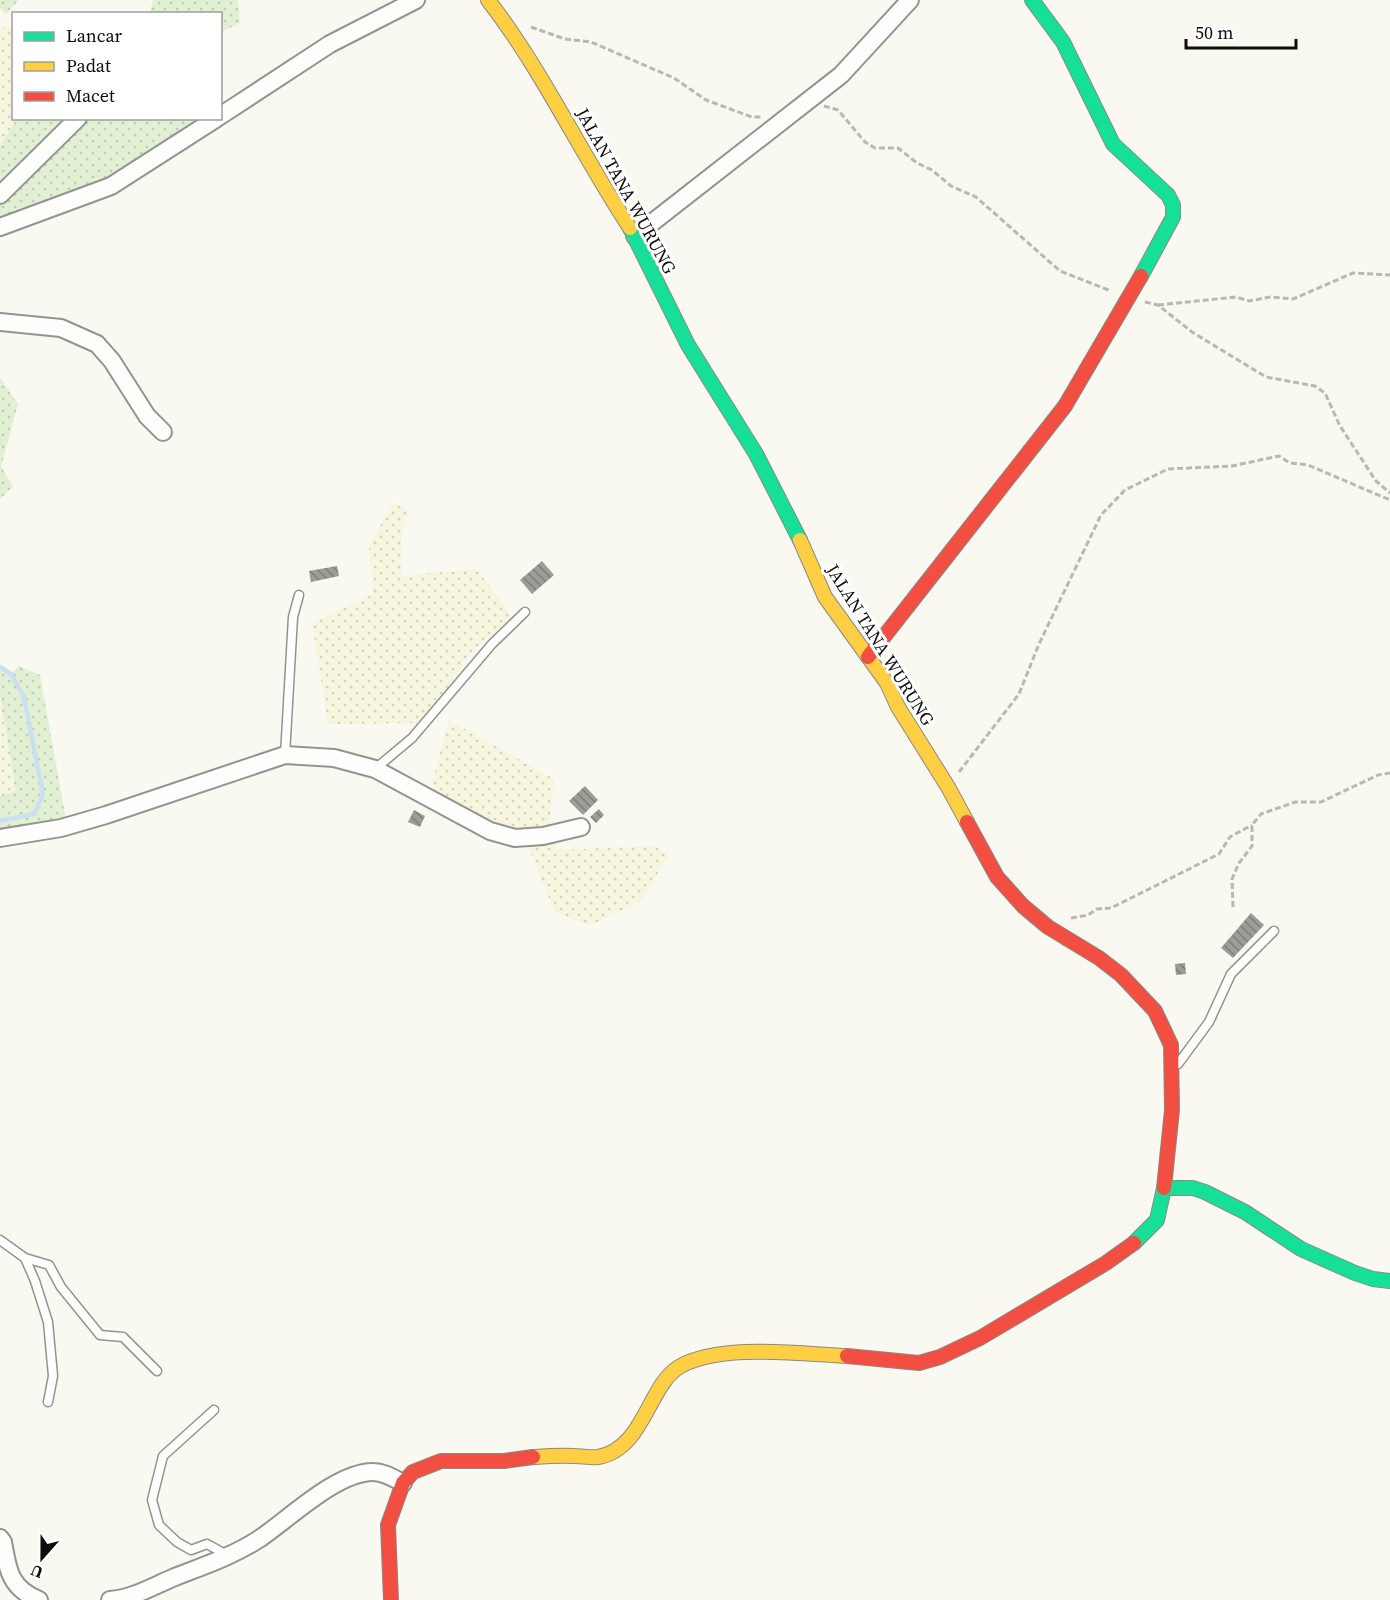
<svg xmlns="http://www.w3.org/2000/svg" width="1390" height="1600" font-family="'Source Serif 4',serif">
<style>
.farmland{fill:url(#farmland-dots)}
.grass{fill:url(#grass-dots)}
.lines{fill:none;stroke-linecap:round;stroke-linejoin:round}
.stream{stroke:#c9e0f2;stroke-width:4.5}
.building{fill:url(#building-back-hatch)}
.lane-casing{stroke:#949390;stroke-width:11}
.street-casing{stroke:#949390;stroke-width:20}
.fast-casing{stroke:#8a8a86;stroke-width:16}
.slow-casing{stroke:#8a8a86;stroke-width:16}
.jam-casing{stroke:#8a8a86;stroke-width:16}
.path{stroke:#b8b8b6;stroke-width:3;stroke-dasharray:6 3;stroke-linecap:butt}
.lane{stroke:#fefefd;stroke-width:8}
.street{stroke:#fefefd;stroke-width:16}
.fast{stroke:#16e098;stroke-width:14}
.slow{stroke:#ffcf43;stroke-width:14}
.jam{stroke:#f24e42;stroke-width:14}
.labels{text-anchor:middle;stroke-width:6;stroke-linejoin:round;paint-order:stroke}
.street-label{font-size:18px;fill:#0d0d0d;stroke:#fff}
</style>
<defs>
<pattern id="farmland-dots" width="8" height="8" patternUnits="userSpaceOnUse" patternTransform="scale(1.5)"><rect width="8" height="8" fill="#f6f6de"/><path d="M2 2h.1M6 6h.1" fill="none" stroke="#d2d2bd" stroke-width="1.8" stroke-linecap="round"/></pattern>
<pattern id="grass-dots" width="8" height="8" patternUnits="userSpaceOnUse" patternTransform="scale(1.5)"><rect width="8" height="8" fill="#e1efd2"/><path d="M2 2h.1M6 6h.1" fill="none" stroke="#c0ccb3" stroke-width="1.8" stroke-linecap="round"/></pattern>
<pattern id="building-back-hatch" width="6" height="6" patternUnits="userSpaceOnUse" patternTransform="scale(1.5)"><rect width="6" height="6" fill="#9d9c97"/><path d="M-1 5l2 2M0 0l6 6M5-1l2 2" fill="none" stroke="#7e7e7a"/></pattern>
</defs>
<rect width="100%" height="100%" fill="#faf9f1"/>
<g class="farmland">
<path d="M13,25L14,118L17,119L0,146V30L2,28Z"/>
<path d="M393,502L409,512L402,530L401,576L477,569L513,619L470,653L425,723L328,724L312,623L373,594L369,547Z"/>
<path d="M0,695L16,791L0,796Z"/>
<path d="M449,720L554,779L549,829L557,850L655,846L668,856L641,901L589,926L555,912L521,830L495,823L430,790Z"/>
</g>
<g class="grass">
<path d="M0,0H19L6,14L0,8Z"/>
<path d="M153,0H238L240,23L221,32L220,14L150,13Z"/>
<path d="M209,118L122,184L0,227V146L17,119Z"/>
<path d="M0,378L18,404L1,467L13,486L0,499Z"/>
<path d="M19,666L40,675L66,820L0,833V796L16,791L0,695V667L11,674Z"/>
</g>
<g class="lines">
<path class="stream" d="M0,667L11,674L24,697L43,795L34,814L0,821"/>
</g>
<g class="building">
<path d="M542,561L554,575L532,594L520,580Z"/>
<path d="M337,566L339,576L311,582L309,571Z"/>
<path d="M585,786L598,800L583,815L569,801Z"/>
<path d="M599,809L604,815L596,823L590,817Z"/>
<path d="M414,810L425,816L420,827L408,822Z"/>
<path d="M1251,913L1264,925L1233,958L1221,948Z"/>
<path d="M1185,963L1186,974L1176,975L1175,964Z"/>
</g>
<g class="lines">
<defs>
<g id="lane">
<path d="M285,755L293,617L299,595"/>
<path d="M375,769L412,738L492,644L525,612"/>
<path d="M1178,1064L1209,1022L1231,974L1274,931"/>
<path d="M0,1240L25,1258L35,1281L48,1322L53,1376L48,1402"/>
<path d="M25,1258L49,1265L61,1287L100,1335L123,1337L157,1371"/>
<path d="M214,1410L163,1456L152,1500L159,1525L177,1542L191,1550L207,1544L227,1555"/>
</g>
<g id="street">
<path d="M220,116L330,44L416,0"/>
<path d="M0,195L78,118"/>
<path d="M0,227L111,186L217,118"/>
<path d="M635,236L841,75L910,0"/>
<path d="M0,322L61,328L97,344L112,361L147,416L163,432"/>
<path d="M0,838L61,828L106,815L285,755L334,758L375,769L490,831L515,838L543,836L581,827"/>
<path d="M0,1538L3,1542C8,1571 10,1588 39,1600"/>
<path d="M110,1600C134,1598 153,1586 175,1577C203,1566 233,1556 259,1539C288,1520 336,1472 373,1472C384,1472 393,1478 403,1483"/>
</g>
<g id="fast">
<path d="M1032,0L1063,42L1113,144L1168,195L1173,205V217L1141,276"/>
<path d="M630,228L688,345L756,454L800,540"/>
<path d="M1134,1243L1157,1220L1164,1188H1193L1205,1192L1245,1212L1301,1249L1355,1273L1373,1279L1390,1281"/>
</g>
<g id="slow">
<path d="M488,0C543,71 581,154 630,228"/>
<path d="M800,540L825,597L887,683L898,707L948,787L967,822"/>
<path d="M533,1457C547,1456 560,1455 575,1456C582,1456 591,1458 598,1457C644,1449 648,1386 679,1367C720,1343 800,1354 847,1356"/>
</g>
<g id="jam">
<path d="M868,657L1065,406L1141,276"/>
<path d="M967,822L997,877L1023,906L1048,927L1099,958L1121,975L1155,1011L1171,1045L1172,1110L1164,1188"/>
<path d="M847,1356L919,1363L940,1357L980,1338L1106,1263L1134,1243"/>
<path d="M391,1600L388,1525L403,1483L413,1472L441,1461H504L533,1457"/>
</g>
</defs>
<use href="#lane" class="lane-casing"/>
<use href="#street" class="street-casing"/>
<use href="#fast" class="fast-casing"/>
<use href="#slow" class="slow-casing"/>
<use href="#jam" class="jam-casing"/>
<g class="path">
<path d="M531,27L565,39L591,42L674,78L706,100L752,117H763"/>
<path d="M824,106L838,110L865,142L875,148H898L917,163L932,170L951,186L976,197L1060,271L1111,291"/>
<path d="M1145,302L1158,305L1192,332L1266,377L1315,386L1325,393L1340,426L1376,481L1390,493"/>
<path d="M1158,305L1236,297L1249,301L1270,297L1293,299L1353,273L1390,275"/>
<path d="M959,772L1019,694L1039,644L1101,515L1125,490L1168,469L1232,466L1279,456L1290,463L1308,465L1390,500"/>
<path d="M1233,907L1232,879L1239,863L1252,846V825L1261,814L1295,802H1321L1378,775L1390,773"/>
<path d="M1071,918L1088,915L1097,909L1111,908L1219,854L1230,837L1252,825"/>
</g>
<use href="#lane" class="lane"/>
<use href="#street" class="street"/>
<use href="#fast" class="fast"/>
<use href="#slow" class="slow"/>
<use href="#jam" class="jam"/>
</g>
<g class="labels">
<g class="street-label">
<text transform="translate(626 191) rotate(61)" y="6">JALAN TANA WURUNG</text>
<text transform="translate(880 645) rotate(58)" y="6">JALAN TANA WURUNG</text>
</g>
</g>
<rect x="12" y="12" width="210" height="108" fill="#ffffff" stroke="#9e9e9e" stroke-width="1.5"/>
<rect x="24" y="32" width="30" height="9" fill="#16e098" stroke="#9e9e9e" stroke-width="1.5"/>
<text x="66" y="42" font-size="18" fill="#0d0d0d">Lancar</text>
<rect x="24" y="62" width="30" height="9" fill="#ffcf43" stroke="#9e9e9e" stroke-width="1.5"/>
<text x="66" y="72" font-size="18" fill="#0d0d0d">Padat</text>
<rect x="24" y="92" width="30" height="9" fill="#f24e42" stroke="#9e9e9e" stroke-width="1.5"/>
<text x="66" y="102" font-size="18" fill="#0d0d0d">Macet</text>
<g transform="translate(42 1558) rotate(201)" stroke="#ffffff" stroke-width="4.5" paint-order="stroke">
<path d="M0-4.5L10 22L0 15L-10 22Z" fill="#0d0d0d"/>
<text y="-9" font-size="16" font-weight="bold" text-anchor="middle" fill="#0d0d0d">U</text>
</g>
<path d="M1186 39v9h110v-9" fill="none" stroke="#0d0d0d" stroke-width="3"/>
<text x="1195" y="39" font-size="18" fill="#0d0d0d" stroke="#ffffff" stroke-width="4.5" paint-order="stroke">50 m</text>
</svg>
